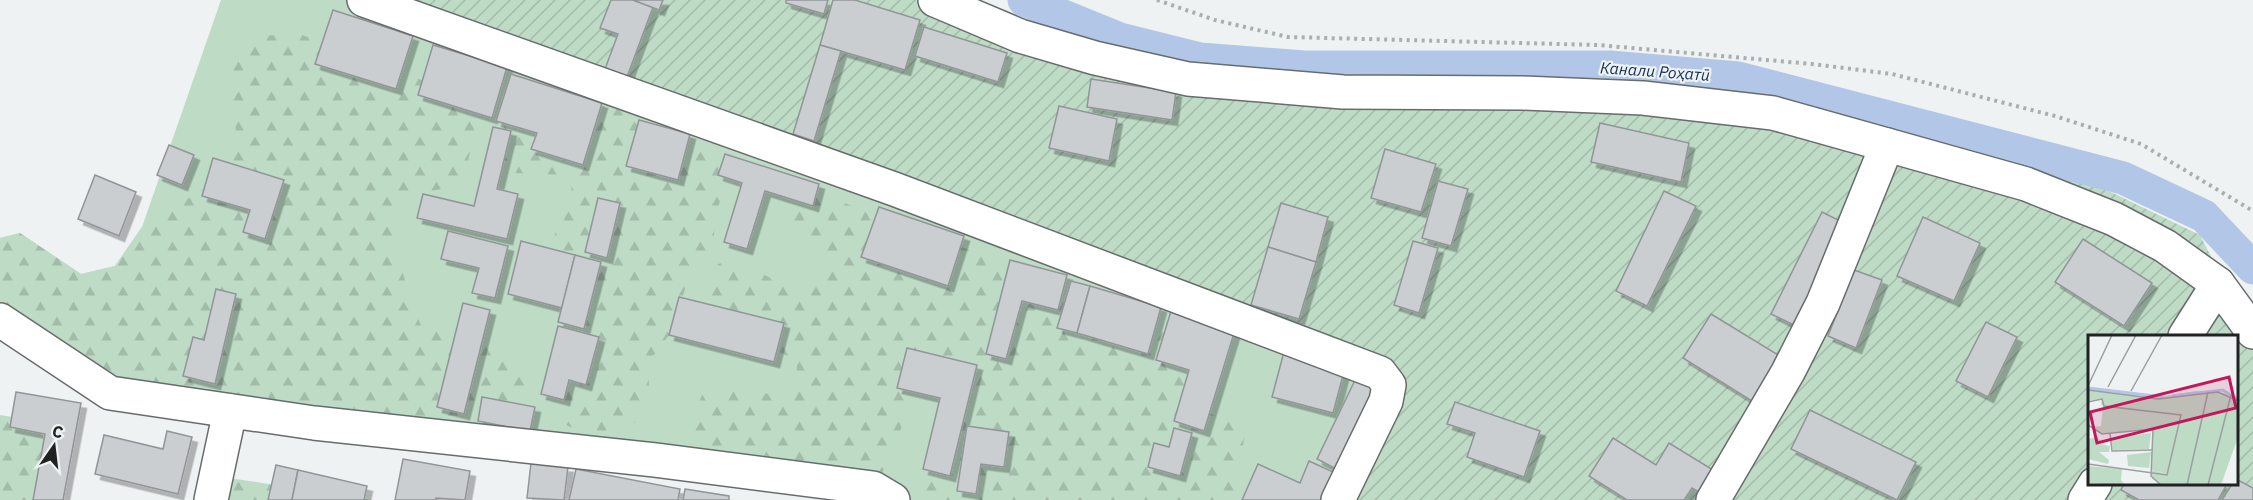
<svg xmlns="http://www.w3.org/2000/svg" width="2253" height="500" font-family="'IBM Plex Sans',sans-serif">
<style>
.grass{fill:#bedbc6}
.forest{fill:url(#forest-firs)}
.garden{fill:url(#garden-furrows);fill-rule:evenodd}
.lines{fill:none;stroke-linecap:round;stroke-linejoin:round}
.canal{stroke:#b2c7e7;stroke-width:33}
.building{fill:#cbced0;stroke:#929597;stroke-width:1.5;filter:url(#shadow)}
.minor-casing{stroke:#686c6c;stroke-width:36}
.path{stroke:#aaaeae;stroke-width:4;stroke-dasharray:3 4.5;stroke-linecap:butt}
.minor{stroke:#fff;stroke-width:33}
.labels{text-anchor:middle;stroke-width:4.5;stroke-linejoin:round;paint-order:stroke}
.water-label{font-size:16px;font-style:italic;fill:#132d56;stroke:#eef2f3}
.inset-river{fill:none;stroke:#b2c7e7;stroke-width:3}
.inset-road{fill:none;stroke:#9c9f9f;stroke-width:1.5}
.view{fill:#c2185b;fill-opacity:0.15;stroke:#c2185b;stroke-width:3}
.inset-edge{fill:none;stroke:#202222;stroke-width:3}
</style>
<defs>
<pattern id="forest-firs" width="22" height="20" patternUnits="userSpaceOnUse" patternTransform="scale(1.5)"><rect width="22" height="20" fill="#bedbc6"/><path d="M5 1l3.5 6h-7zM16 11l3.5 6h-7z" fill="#a3bcaa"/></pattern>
<pattern id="garden-furrows" width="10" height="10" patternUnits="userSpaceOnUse" patternTransform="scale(1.5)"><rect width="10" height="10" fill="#bedbc6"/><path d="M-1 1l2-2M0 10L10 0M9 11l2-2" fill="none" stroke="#a3bcaa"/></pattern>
<filter id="shadow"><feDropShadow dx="5.5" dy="5.5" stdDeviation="0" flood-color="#0004"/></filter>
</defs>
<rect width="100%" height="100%" fill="#eef2f3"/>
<path class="grass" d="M221,0H364L1399,374L1341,500H893L314,423L0,238L20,233L81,274L115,266L142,227Z"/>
<g class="forest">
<path d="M300,34L359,58L479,100L468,162L452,187L404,196C384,239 407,284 421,326L472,334L530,365L525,414L528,446L110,393L0,320V238L20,233L81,274L115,266L142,227L226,175L237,136L228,84L235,62L255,36Z"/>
<path d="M521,104L614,108L732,166L717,210L713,242L688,281L669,335L650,360L648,403L643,419C617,431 584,440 559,420L555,375L573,310L551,259L559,212L572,196L570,175L491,172L496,138Z"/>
<path d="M802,187L1017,268L1026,281L1213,343L1195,408L1246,427L1234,500H921L951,421L984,355L953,374L917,376L893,454L873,488L693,465L688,430L702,395L722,390L772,394L796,382L797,361L714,318L709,287L718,264L734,260L791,288L808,286L827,270L825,254L789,220Z"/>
<path d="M0,415L37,421L51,455L49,500H0Z"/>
<path d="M216,476L373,500H211Z"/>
</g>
<path class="garden" d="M364,0H970L1014,18L1190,71L1702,86L1798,105L2084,179L2200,235L2222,278L2253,315V500H1341L1399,374ZM2090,336H2236V484H2090Z"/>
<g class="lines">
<path class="canal" d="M1024,0L1120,39L1200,59L1304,67H1610L1738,78L2123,178L2204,216L2253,268"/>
</g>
<g class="building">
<path d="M611,0H633L653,7L627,77L605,69L618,34L600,28Z"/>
<path d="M633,0H663L659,10Z"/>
<path d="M786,0H828L824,14L786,3Z"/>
<path d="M833,0H855L920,20L905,70L820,45Z"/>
<path d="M333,10L413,36L396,89L315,64Z"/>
<path d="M924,27L1007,53L998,82L915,56Z"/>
<path d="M433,45L507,67L492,118L418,95Z"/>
<path d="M820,45L841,51L814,141L793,134Z"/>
<path d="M511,74L602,103L583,165L531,149L537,133L496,121Z"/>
<path d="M1091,79L1176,92L1172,120L1087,107Z"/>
<path d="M1059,106L1117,119L1109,161L1049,148Z"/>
<path d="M639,120L690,134L678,180L626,166Z"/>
<path d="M1600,123L1689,143L1681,182L1591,162Z"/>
<path d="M493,127L511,131L497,189L518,194L507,239L417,218L423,194L474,206Z"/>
<path d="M169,145L194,155L182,185L157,175Z"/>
<path d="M1385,149L1436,164L1421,212L1371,198Z"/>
<path d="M725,154L819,184L813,206L765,191L747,249L724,242L742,183L718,175Z"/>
<path d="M213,158L284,180L265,239L243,232L250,210L202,196Z"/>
<path d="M95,175L136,192L119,236L78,219Z"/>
<path d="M1438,181L1468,189L1451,246L1422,238Z"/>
<path d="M1664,191L1696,206L1647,306L1616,291Z"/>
<path d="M598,198L620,203L607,258L585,252Z"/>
<path d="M1281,203L1328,217L1316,262L1268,247Z"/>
<path d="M879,207L964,236L948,286L861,257Z"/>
<path d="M1822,212L1848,225L1796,326L1771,314Z"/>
<path d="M1923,217L1980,243L1954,301L1897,276Z"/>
<path d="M448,231L508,246L495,298L472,293L479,268L441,259Z"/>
<path d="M2083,239L2152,283L2124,326L2055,282Z"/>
<path d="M521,241L575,255L562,308L508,294Z"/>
<path d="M1413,241L1438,248L1419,313L1394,305Z"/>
<path d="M1268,247L1316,262L1299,319L1251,305Z"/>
<path d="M575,255L601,262L584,329L558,322Z"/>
<path d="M1010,260L1067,275L1058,310L1022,301L1006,359L986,354Z"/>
<path d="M1854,270L1882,280L1856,348L1828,336Z"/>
<path d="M1071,281L1090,286L1077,333L1057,328Z"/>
<path d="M1090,286L1161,307L1148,354L1077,333Z"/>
<path d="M216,289L236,294L215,384L183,376L193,337L204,340Z"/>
<path d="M679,297L784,323L774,362L669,335Z"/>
<path d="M463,303L490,310L464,414L437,407Z"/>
<path d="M1171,311L1235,330L1204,431L1174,421L1189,370L1156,360Z"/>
<path d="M1711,314L1783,358L1755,403L1683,358Z"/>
<path d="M1986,322L2017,337L1988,397L1956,381Z"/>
<path d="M558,326L599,337L586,385L569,380L564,400L541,394Z"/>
<path d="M907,348L977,365L950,476L923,469L940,398L897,388Z"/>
<path d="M1285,348L1346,364L1333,413L1272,397Z"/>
<path d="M1357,376L1380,388L1340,471L1317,459Z"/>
<path d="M16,392L81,403L63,500H33L45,434L10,427Z"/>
<path d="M482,397L535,407L530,431L478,421Z"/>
<path d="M1455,402L1540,431L1524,477L1467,457L1475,433L1447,424Z"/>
<path d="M1810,410L1916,462L1897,500L1791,449Z"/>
<path d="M967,426L1009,432L1004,467L981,464L976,494L957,491Z"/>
<path d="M1174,428L1192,433L1180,476L1148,467L1154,443L1169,447Z"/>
<path d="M167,431L192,437L178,494L95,474L104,435L163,449Z"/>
<path d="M1613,438L1656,465L1669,443L1718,473L1704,495L1692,488L1684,500H1627L1589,476Z"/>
<path d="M403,459L470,471L465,500L436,498V500H395Z"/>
<path d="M1309,461L1342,476L1331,500H1242L1258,464L1300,483Z"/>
<path d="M531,463L568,467L564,500L527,498Z"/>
<path d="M276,465L298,470L292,500H268Z"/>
<path d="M576,469L680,489L678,500H569Z"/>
<path d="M298,470L367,486L364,500H292Z"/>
<path d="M2236,479L2253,488V500H2222L2232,484H2236Z"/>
<path d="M2124,484H2227L2218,500H2139L2121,490Z"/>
<path d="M685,489L729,496V500H683Z"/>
</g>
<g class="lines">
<defs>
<g id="minor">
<path d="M364,0L894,189L1380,373L1389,385L1386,401L1338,500"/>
<path d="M935,0L1020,36L1095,58L1188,79L1343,92L1522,93L1643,98L1773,113L2026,184L2114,219L2165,246L2218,284L2253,332"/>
<path d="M0,320L110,393L314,423L655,460L873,488L893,500"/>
<path d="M2185,336L2218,284"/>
<path d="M211,500L230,411"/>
<path d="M1713,500L1788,372L1823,303L1887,145"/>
<path d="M2085,500L2095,484"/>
</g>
</defs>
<use href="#minor" class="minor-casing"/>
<path class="path" d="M1157,0L1215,20L1288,37L1598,45L1812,64L1892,74L2055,116L2141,144L2253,211"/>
<use href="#minor" class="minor"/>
</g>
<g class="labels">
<g class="water-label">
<text transform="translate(1655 71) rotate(4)" y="6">Канали Роҳатӣ</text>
</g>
</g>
<g transform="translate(2088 335)">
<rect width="150" height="150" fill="#eef2f3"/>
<path d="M108,56L80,139L63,135L65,94L27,98L4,92L13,91L15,70Z" fill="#bedbc6"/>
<path d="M21,74L33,76L30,86L41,96L14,99L3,94L13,92ZM54,76L82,79L86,89L90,90L88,96L66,95L67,85L63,94L52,95L51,90L57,88L50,84L57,81ZM63,98L61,114L25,115L22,103ZM10,102L13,109L22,111L21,117H11L21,125L20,129L0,124V104ZM63,117L61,133L40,131L39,120ZM0,131L34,134L33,145L37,150L0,148Z" fill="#bedbc6"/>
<path d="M0,54L68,63L108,56L141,58L150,66V102L133,150H74L64,144L63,135L79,139L93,78L13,70L14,63L0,66Z" fill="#bedbc6"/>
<path class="inset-river" d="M0,53L75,62M84,61L135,55L149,64"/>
<path class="inset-road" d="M0,51L24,0M20,52L48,0M0,55L70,64L130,57L150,66M43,56L74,0M0,67L14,64L16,71L93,80L79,140L0,129M0,90L14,99L65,94L63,141L73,150M22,99L24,116L65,115M99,150L120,57M120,150L143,60"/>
<path class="view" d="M141,42L148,73L9,108L2,77Z"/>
<rect width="150" height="150" class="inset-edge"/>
</g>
<g transform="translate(54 446) rotate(14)" stroke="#eef2f3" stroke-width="4.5" paint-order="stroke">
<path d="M0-4.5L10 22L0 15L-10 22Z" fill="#202222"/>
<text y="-9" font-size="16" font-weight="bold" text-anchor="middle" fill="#202222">С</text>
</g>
</svg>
